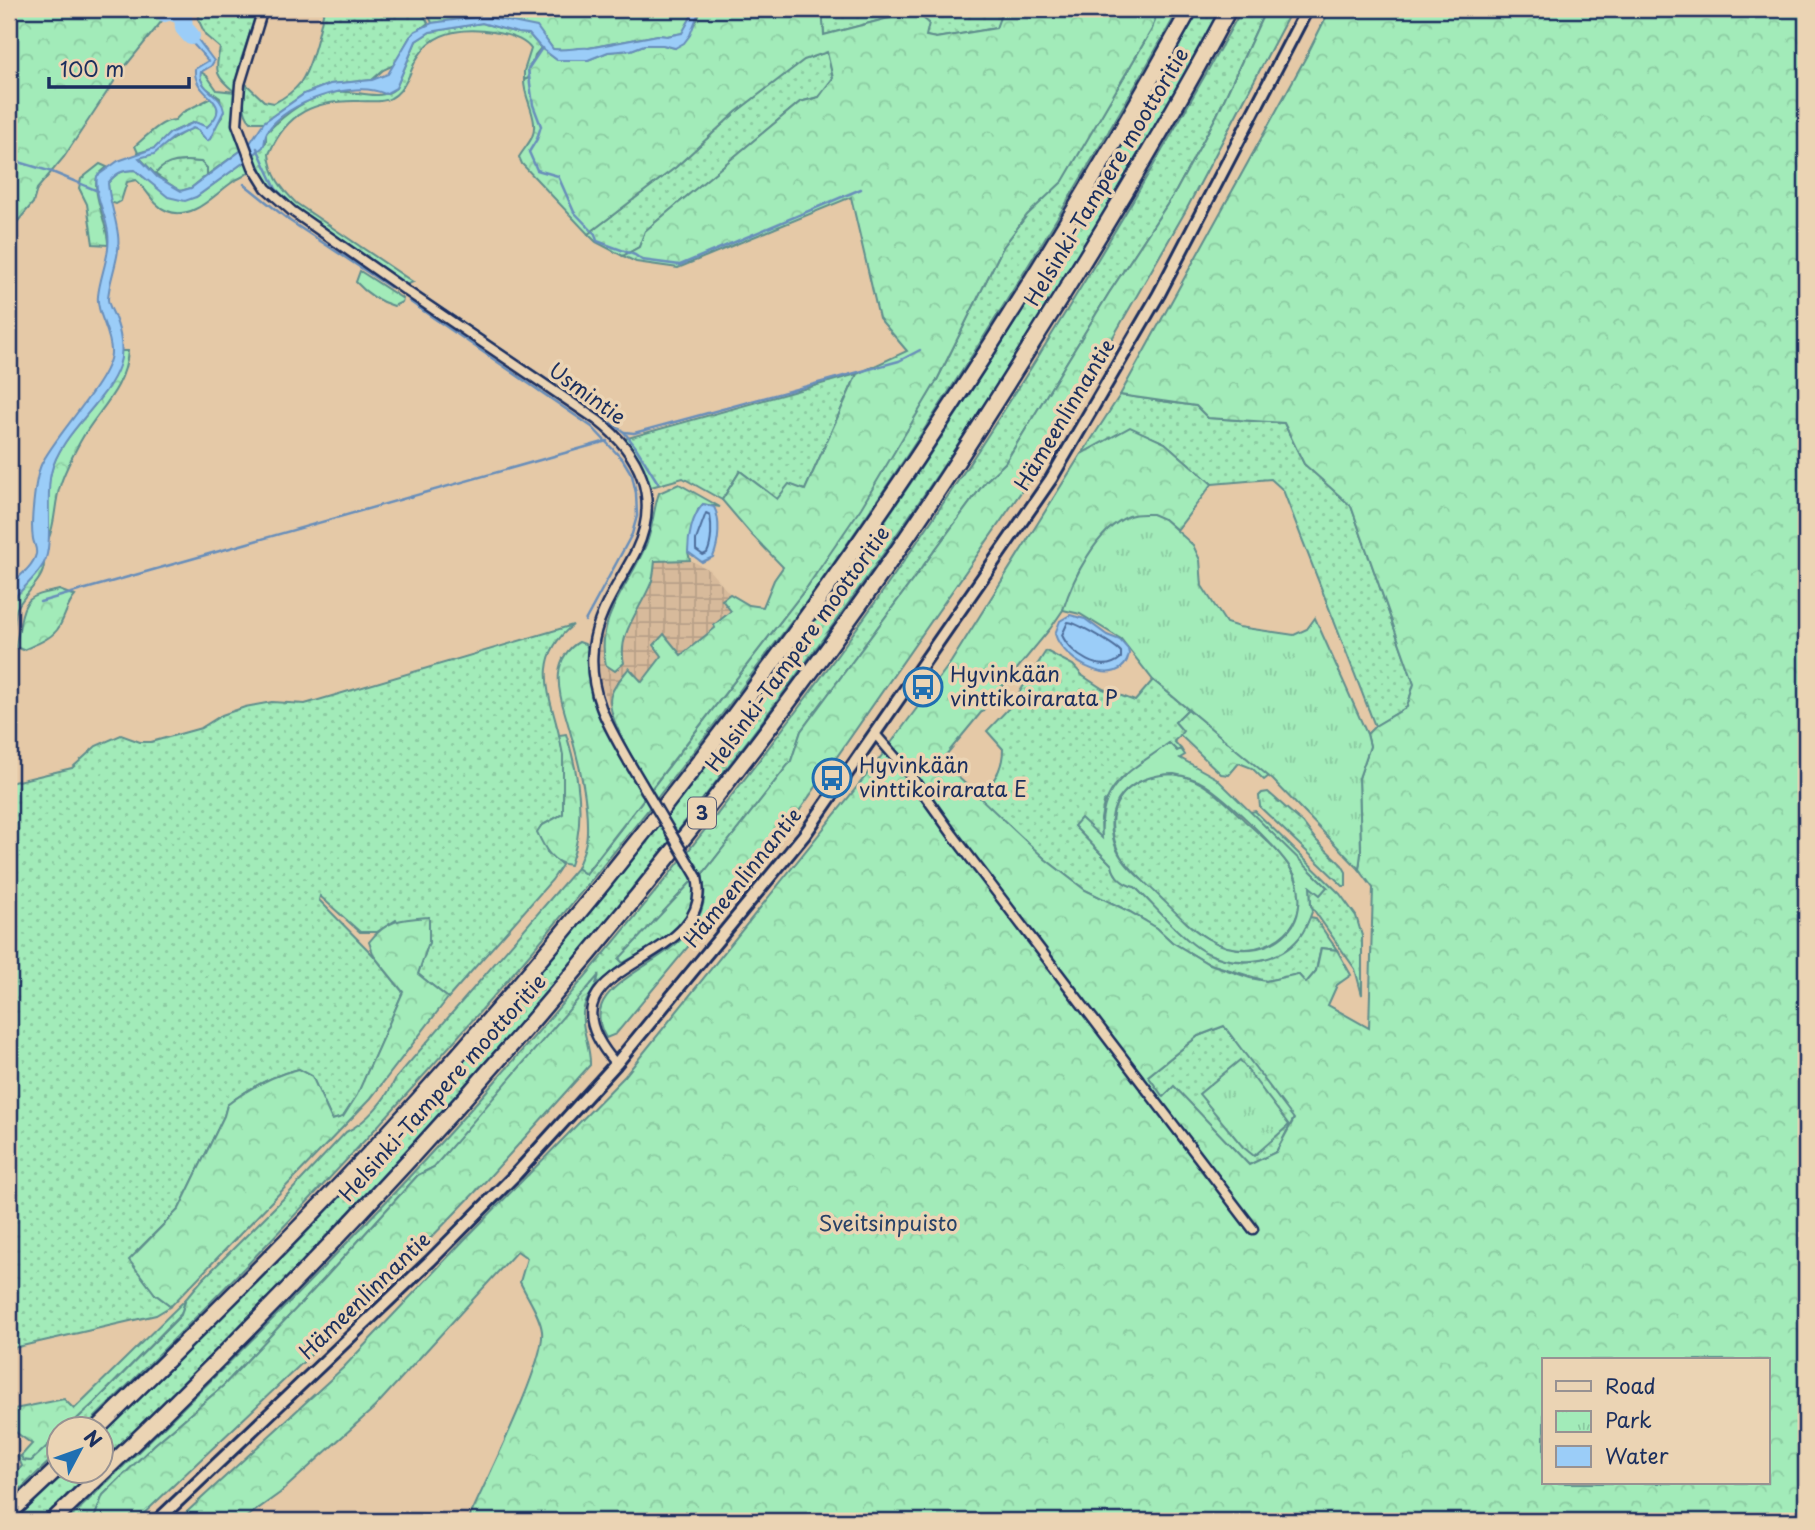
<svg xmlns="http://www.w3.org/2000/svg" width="1815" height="1530" font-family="'Playpen Sans',sans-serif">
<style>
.industrial{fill:url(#industrial-grid)}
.grass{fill:url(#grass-dots);stroke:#5e8d8c;stroke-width:2}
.forest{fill:url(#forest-crowns);stroke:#5e8d8c;stroke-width:2;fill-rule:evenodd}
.park{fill:url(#park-tufts);stroke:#5e8d8c;stroke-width:2}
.pitch{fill:#a2ebb9;stroke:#5e8d8c;stroke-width:2;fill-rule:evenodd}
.water{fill:#9bcdf8;stroke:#688eba;stroke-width:2}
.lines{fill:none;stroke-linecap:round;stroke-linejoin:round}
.shore{stroke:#4e6e9c;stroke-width:2}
.stream{stroke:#688eba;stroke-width:2.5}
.river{stroke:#9bcdf8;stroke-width:18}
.street-casing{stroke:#1b2f5e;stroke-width:13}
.secondary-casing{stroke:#1b2f5e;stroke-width:16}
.highway-casing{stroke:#1b2f5e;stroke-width:19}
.street{stroke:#ebd4b4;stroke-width:8}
.secondary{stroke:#ebd4b4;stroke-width:10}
.highway{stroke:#ebd4b4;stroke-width:14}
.street-bridge-casing{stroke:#1b2f5e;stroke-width:13;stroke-linecap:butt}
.street-bridge{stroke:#ebd4b4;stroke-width:8}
.labels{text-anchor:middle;stroke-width:7;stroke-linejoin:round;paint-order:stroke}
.shield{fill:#ebd4b4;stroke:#596078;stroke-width:2}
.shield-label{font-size:19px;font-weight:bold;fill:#1b2f5e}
.street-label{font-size:21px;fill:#1b2f5e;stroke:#ebd4b4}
.poi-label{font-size:21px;fill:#1b2f5e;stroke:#ebd4b4;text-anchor:start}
.park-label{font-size:21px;fill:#284267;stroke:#ebd4b4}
</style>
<defs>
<pattern id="industrial-grid" width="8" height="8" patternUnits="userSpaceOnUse" patternTransform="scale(1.75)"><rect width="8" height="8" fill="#d7ba9b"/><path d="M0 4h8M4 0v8" fill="none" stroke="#b8a088"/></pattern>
<pattern id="grass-dots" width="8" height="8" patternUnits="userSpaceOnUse" patternTransform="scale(1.75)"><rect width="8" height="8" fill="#a2ebb9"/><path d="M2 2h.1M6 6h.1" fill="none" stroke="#8bcaa1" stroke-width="1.8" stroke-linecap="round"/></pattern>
<pattern id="forest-crowns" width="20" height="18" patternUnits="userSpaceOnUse" patternTransform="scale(1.75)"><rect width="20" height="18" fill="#a2ebb9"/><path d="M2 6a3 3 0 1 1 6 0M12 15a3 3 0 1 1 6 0" fill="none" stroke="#8bcaa1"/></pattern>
<pattern id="park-tufts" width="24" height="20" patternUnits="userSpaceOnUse" patternTransform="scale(1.75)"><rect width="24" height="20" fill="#a2ebb9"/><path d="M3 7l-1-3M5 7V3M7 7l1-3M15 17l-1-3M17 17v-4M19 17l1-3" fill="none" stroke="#8bcaa1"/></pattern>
</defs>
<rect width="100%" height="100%" fill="#e5c9a7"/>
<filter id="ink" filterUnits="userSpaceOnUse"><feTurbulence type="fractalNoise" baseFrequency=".0143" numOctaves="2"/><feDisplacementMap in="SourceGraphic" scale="14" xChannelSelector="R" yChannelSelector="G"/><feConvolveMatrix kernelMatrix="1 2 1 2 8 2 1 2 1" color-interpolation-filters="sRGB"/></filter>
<g filter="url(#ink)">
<path class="industrial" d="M663,527L690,560L708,569L730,594L749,605L615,720L598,676V650L601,628L613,599Z"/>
<g class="grass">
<path d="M202,9H258L239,66L235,92C216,77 214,72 220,48L206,36L198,19Z"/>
<path d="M324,9H422L428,23L410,37L394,65L383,70L372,80L330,84L304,94L264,122H251C241,113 244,96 246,84L264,101L274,103C284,98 293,92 300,83C312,66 320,29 324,9Z"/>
<path d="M822,9H1003L997,28L936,38L926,36L918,14L885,19L824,35Z"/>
<path d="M1158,9H1179C1068,206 950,399 819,584C793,621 765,656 738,693C540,958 321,1198 84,1428H67L94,1403L181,1315L185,1300L202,1280L290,1192L346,1132C367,1122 386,1099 396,1078L577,868L586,874L807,587L936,382L1003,247L1027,215L1063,180L1152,29Z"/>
<path d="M1200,9H1221C923,553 551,1035 102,1463V1436C171,1368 240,1301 308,1231C435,1097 554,956 669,811C745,713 821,614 891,512C1003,349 1103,180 1200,9Z"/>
<path d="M1242,9H1266L1217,115L1176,191L1109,293L1005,463L986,481L801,731L791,761L702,875L698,869L690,873L693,880L620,959L623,963L597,984L598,977L543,1044L434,1167L418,1175L324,1279L223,1386L154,1445L103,1495L95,1516L89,1521H67C213,1380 358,1238 492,1085C642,914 786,734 915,545C1033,372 1141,192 1242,9Z"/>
<path d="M482,23L518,33L529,34L541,48L535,55L529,78L524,80V71L531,49C524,39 505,34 493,32C466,28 436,30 420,54C414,61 412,70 408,78C404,86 399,94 391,98C382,103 369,101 359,101C315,100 287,112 269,154C271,175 281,188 296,203L413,282L406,285L285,201L261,176L263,175L260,166L256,165L252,156L266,142V133C286,113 308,96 337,92C356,89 379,103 396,88L416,41L430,32Z"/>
<path d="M827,52L833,78L818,97L800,102L645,231L639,247L623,256L596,242L588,234L676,167L736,112L804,59Z"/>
<path d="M188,161L201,162L207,168V175L191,188L180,191L155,174C165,162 173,162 188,161Z"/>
<path d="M857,374L805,490L777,499L740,471L722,500L683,478L651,487L637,457L624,439Z"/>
<path d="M1120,395L1196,406L1208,418L1284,423L1304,464L1351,506L1414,684L1407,707L1375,726L1283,490L1271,479L1212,484L1165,443L1130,428L1082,454Z"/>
<path d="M573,625C525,663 556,705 563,754C566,773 563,795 563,814L541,826L547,852L562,865L552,880L448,998L418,974L429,942L396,920L377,932H360L320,896L319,900L374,956L403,992L357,1096L343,1117L332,1120L312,1077L299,1069C273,1075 248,1089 227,1105L224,1116L179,1209L136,1252L155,1294L171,1306L156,1315L9,1349V783L72,768L96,746L121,735L140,742H151L201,728L222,715L245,707L272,702L305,704Z"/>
<path d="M1046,651L1073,665L1083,676L1103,689L1135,701L1153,680L1188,709L1175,722L1184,732L1174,741L1181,749L1177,751L1169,743L1104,802L1101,819L1102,839L1074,826L1112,865C1114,876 1125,885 1135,887C1172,923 1219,985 1278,953C1292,946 1305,933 1309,917L1315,918L1337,950L1321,948L1316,971L1306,983L1298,974L1266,981L1207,963L1172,942L1157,928L1130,912L1085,890L1045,859L979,799C993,782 1003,770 1003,749L987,731L1010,707Z"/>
<path d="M1174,774C1204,779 1223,799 1244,820C1262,837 1287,855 1296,880C1315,931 1259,963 1215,943C1191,932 1139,878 1121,857C1097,810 1124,775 1174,774Z"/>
<path d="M1268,792L1303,823L1316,840L1342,865L1346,872V886H1343L1260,807L1259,796L1262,793Z"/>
<path d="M1255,811L1340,894L1356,916L1362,936V995L1355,969L1311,906L1310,885L1327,887L1250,812Z"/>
<path d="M1224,1026L1294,1118L1276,1152L1249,1165L1174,1087L1163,1097L1148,1076L1198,1036Z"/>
<path d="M59,1435V1452L9,1500V1480L22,1466L18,1457L21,1456L23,1460L31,1461Z"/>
<path d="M66,1470L94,1471L41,1521H13Z"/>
</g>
<g class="forest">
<path d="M9,9H158L160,14L166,16L119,74L64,157L37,189L33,203L9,232Z"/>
<path d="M426,9H691V17L683,33L667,36L658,35L588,48C575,47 567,52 553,49L544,37L483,16L432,23Z"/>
<path d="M700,9H822L824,35L885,19L918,14L929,23L926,36L936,38L996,28L1003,9H1158L1152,29L1063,181L1027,215L1003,247L936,382L861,508L807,587L651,789C640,770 604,716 611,695C614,685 623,676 629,668L642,682L662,656L654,645L664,634L681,655L715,628L714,625L731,611L722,600L730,594L749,605L763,607L774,580L783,567L751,534L722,500L740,471L777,499L789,484L805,490L857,374L907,351L879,318L851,197L678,268L636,262L623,256L639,247L645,231L800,102L819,97L833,78L827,52L804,60L736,112L676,167L588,234L522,164L519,157C523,150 529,144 532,137C540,119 523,98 524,80L529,78L528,69L541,48L557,60H588L608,52L631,50L644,45H663L675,48L698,19Z"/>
<path d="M1266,9H1292L1185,212L1037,469L795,817L616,1034L606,1038C565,968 726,965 702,875L791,761L801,731L986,481L1005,463L1109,293L1176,191L1217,115Z"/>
<path d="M1330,9H1806V1521H468C483,1486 546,1362 542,1331C540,1315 527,1297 520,1282L527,1258L517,1251L374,1408L280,1493L241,1521H177L343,1368L464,1240L625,1076L877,762L951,662L1081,454L1130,427L1165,443L1212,484L1177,530L1164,519L1110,529L1094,548L1079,571L1063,610L1050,629L941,761L1045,859L1085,890L1130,912L1157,928L1172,942L1207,963L1250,978L1266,981L1298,974L1306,983L1316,971L1321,948L1337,950L1351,975L1337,985L1328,1005L1369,1028L1373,888L1359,869L1361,853L1359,778L1370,746L1367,734L1375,726L1407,707L1414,684L1351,506L1304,464L1284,423L1208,418L1196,406L1120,395L1307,55ZM1224,1026L1294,1119L1276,1152L1249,1165L1174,1086L1163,1097L1148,1076L1198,1036ZM1544,1360H1768V1483H1544Z"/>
<path d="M201,72L207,76L217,90L235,92L233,120L243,149L207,175V168L201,162C183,160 167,159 155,174L139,157C160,152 172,136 193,128L198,130L203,137L210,139L216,125L222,117L220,98L205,87L199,76Z"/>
<path d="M209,99H213C222,111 217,118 207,127L194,122L170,133L155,148L138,153L135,146C146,137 161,120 175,120L183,112Z"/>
<path d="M247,160L251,169C247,176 241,177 234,181C214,194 194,221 167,211C152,205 148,190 136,180L127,182L121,201L116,204L110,202L108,183C116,173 122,170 135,170L143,177L196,197Z"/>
<path d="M100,164L107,167C104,170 100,172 98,176C90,189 109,228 108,245L93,244L87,204L79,188L81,179Z"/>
<path d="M360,271L403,299L402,302L394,306C380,302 366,293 356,282Z"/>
<path d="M121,351H128C125,391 98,409 80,442C73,455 64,472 60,486C54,504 56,523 48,540C47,512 44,484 56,458C73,421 117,393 121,351Z"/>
<path d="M679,484L720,507L703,504L698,510L688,552L690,560L655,561C654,568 654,577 651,583C641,609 617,634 624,663L615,671L606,665C594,619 630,585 646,545C653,528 653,510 659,493Z"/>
<path d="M44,563C44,581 25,592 17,608C13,618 17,626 9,636V603Z"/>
<path d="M59,590L75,596C66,606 65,619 57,630C49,640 34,645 23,650L16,647C16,639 19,632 20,624C24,595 33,596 59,590Z"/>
<path d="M579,642L585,644L588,648L591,696L605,729L645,797L585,874L577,868C582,856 587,844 587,832C588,798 579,763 570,731C565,712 557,692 559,673C560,660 568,648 579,642Z"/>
<path d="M1188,709L1269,776L1264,780L1252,768L1239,763L1229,775L1221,774L1180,735L1183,731L1175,722Z"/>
<path d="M566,734C580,777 586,823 570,865C551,863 544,847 537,832L541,826L563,814V755L559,735Z"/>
<path d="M693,880C698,930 659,942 623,963L619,959Z"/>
<path d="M429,917V942L418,974L448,998L371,1098L171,1306L155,1294L129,1260L179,1209L224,1116L227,1105C248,1089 273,1075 299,1069L312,1076L332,1120L343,1117L357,1095L403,992L374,956L369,942C387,919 403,919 429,917Z"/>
<path d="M598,976C597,989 587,996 584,1007C579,1027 591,1045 590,1065L483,1184L397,1273L136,1521H89L95,1516L103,1495L154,1445L223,1386L324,1279L418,1175L434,1167Z"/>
<path d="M185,1300L181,1314L94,1403L67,1428H60L59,1435L31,1461L23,1460L21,1456L32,1444L14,1431L9,1410L64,1399L74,1409Z"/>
</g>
<g class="park">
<path d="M1152,514L1164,519L1193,545L1200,560L1202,586L1226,623L1239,627L1294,635L1307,629L1315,618L1367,734L1370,746L1359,778L1361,853L1359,869L1273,780L1153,680L1121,639L1080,614L1063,610C1073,578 1097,529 1129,516C1136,513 1145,514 1152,514Z"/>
<path d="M1240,1060L1289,1125L1254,1156L1243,1147L1199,1094Z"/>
</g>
<path class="pitch" d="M1169,743L1177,751L1181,749L1185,755L1180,758L1216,778L1327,887L1320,895L1310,887L1311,906L1313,909C1310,918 1306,929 1299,938C1277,965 1233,967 1203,951C1182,939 1154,905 1135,887C1124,885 1114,877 1112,865L1074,826L1081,818L1102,838C1098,783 1130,772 1169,743ZM1174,774C1185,776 1195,778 1204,784C1226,798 1287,855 1296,878C1301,893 1301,911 1293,925C1285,937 1272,945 1258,948C1213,957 1185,921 1156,893C1143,880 1125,867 1117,850C1098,805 1130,774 1174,774Z"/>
<g class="water">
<path d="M691,9H700L690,35L684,43L675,48L663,45H644L631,50L608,52L588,60H557L541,48L529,34L518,33L482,23L430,32L416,41L396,88L385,94C354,79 285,102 267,132C264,137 266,142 263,147L252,156L248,146L264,122L304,94L330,84L372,80L388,74L410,37L415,31L432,23L483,16L537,27L553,49C566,51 576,47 589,48L658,35L667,36L682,33L691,17Z"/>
<path d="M184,14L186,27L196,37L214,61L211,66L201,72C197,90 222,93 224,111L210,139L207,141L198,130L193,128L174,137L154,154L139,158L157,177L181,191L191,188L243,149L247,160L196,197L185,201L168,197L135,170C122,170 116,173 108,183C109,201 116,217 118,235C121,257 109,278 108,299C108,305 113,312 115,318C121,332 124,352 119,366C107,402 60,433 51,473C45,497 54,544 44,563C36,578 20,591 9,603V586C18,577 33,567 36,554C37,547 34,545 33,539C30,524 35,479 41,465C55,435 110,380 111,353C112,333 96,313 98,296C100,275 111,254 108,233C106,214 94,196 97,176L118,161L155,148L170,133L195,122L207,127C237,99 193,99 195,69L208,61C197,46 177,34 184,14Z"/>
<path d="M703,504L714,507C721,520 719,543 713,557L702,562L688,552C688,537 692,516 703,504Z"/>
<path d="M1070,615L1085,619L1107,635L1120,640L1128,649L1129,654C1121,693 1063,662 1055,634L1060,621Z"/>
</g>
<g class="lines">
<g class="shore">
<path d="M706,513L710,515C712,526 712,543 707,553L703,555L696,550V540Z"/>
<path d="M1068,622C1076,622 1115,645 1121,652V658C1101,676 1070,654 1062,635Z"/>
</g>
<g class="stream">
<path d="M542,48L528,69L533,105L541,126L537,139L529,152L537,170L558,176L574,212L595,234L597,241L635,255L642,260L680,265L861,189"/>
<path d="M257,148L276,189L292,205L406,284"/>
<path d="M9,159L52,172L98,191"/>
<path d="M244,184L290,221L390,287"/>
<path d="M416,291L624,432L635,446L658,483"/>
<path d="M409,301L592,427L623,460L632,475L636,493L637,516L632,534L585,621"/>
<path d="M624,432L634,433L649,429L899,361L920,350"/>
<path d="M40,602L607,441"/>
</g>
<path class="river" d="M161,9L165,13L169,11L183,16L184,28L191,36"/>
<defs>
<g id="street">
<path d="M263,9L240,84L237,124L253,167L266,188L292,211L408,292L597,420C640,453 661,498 636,551C620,583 597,611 593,648C588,692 608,726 629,762"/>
<path d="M876,735L908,772L953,835L1253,1229"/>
<path d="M616,1064C524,958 718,971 697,877"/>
</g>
<path id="secondary" d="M157,1521L430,1261L516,1174L616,1064L805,834L1051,479L1159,294L1307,9"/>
<g id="highway">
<path d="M98,1428C207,1321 317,1213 419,1099C717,767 975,399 1190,9"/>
<path d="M9,1514L60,1466"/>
<path d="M52,1521C364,1228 651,905 896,553C945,482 992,408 1038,334C1105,228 1170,120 1229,9"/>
</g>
</defs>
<use href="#street" class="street-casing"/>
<use href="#secondary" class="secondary-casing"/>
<use href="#highway" class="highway-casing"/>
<use href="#street" class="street"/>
<use href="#secondary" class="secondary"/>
<use href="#highway" class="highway"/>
<defs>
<path id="street-bridge" d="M629,762L697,877"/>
</defs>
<use href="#street-bridge" class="street-bridge-casing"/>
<use href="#street-bridge" class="street-bridge"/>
</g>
</g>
<defs>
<symbol id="bus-ring" viewBox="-11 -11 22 22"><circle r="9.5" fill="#ebd4b4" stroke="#1f6fb2" stroke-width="1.5"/><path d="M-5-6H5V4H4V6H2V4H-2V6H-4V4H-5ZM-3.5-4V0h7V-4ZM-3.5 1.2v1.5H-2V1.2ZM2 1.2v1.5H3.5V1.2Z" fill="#1f6fb2"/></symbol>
</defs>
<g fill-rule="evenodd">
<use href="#bus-ring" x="901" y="665" width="44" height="44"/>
<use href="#bus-ring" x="810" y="756" width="44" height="44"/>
</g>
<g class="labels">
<rect class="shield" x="688" y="797.5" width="28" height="31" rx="5"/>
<g class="shield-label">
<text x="702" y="820">3</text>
</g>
<g class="street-label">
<text transform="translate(1107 177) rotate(-59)" y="7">Helsinki-Tampere moottoritie</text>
<text transform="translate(587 394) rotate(36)" y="7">Usmintie</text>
<text transform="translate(1065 415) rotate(-59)" y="7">Hämeenlinnantie</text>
<text transform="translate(798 649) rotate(-54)" y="7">Helsinki-Tampere moottoritie</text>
<text transform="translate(743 878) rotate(-51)" y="7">Hämeenlinnantie</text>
<text transform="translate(443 1088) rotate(-48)" y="7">Helsinki-Tampere moottoritie</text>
<text transform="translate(365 1296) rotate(-44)" y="7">Hämeenlinnantie</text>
</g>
<g class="poi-label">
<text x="950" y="682">Hyvinkään<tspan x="950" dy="24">vinttikoirarata P</tspan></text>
<text x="859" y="773">Hyvinkään<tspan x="859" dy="24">vinttikoirarata E</tspan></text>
</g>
<g class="park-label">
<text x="888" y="1231">Sveitsinpuisto</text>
</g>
</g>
<rect width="1815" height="1530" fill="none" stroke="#ebd4b4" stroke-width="35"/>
<rect x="18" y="18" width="1780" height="1495" fill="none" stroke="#1b2f5e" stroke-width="2.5" filter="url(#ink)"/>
<rect x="1542" y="1358" width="228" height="126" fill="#ebd4b4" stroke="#989292" stroke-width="2"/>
<rect x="1556" y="1381" width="35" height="10" fill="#ebd4b4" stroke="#989292" stroke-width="2"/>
<text x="1605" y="1394" font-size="21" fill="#1b2f5e">Road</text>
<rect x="1556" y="1411" width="35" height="21" fill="url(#park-tufts)" stroke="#989292" stroke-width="2"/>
<text x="1605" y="1428" font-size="21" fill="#1b2f5e">Park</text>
<rect x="1556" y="1446" width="35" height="21" fill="#9bcdf8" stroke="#989292" stroke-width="2"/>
<text x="1605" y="1464" font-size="21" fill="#1b2f5e">Water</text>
<g transform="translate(80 1450) rotate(49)"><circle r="33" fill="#ebd4b4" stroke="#989292" stroke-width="2"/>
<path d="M0-5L12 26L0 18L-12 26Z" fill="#1f6fb2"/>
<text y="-10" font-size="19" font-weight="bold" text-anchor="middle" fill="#1b2f5e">N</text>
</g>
<path d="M49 77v10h140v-10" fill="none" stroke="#1b2f5e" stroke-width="3.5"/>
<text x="60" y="77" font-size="21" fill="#1b2f5e" stroke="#ebd4b4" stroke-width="5" paint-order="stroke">100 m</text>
</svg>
